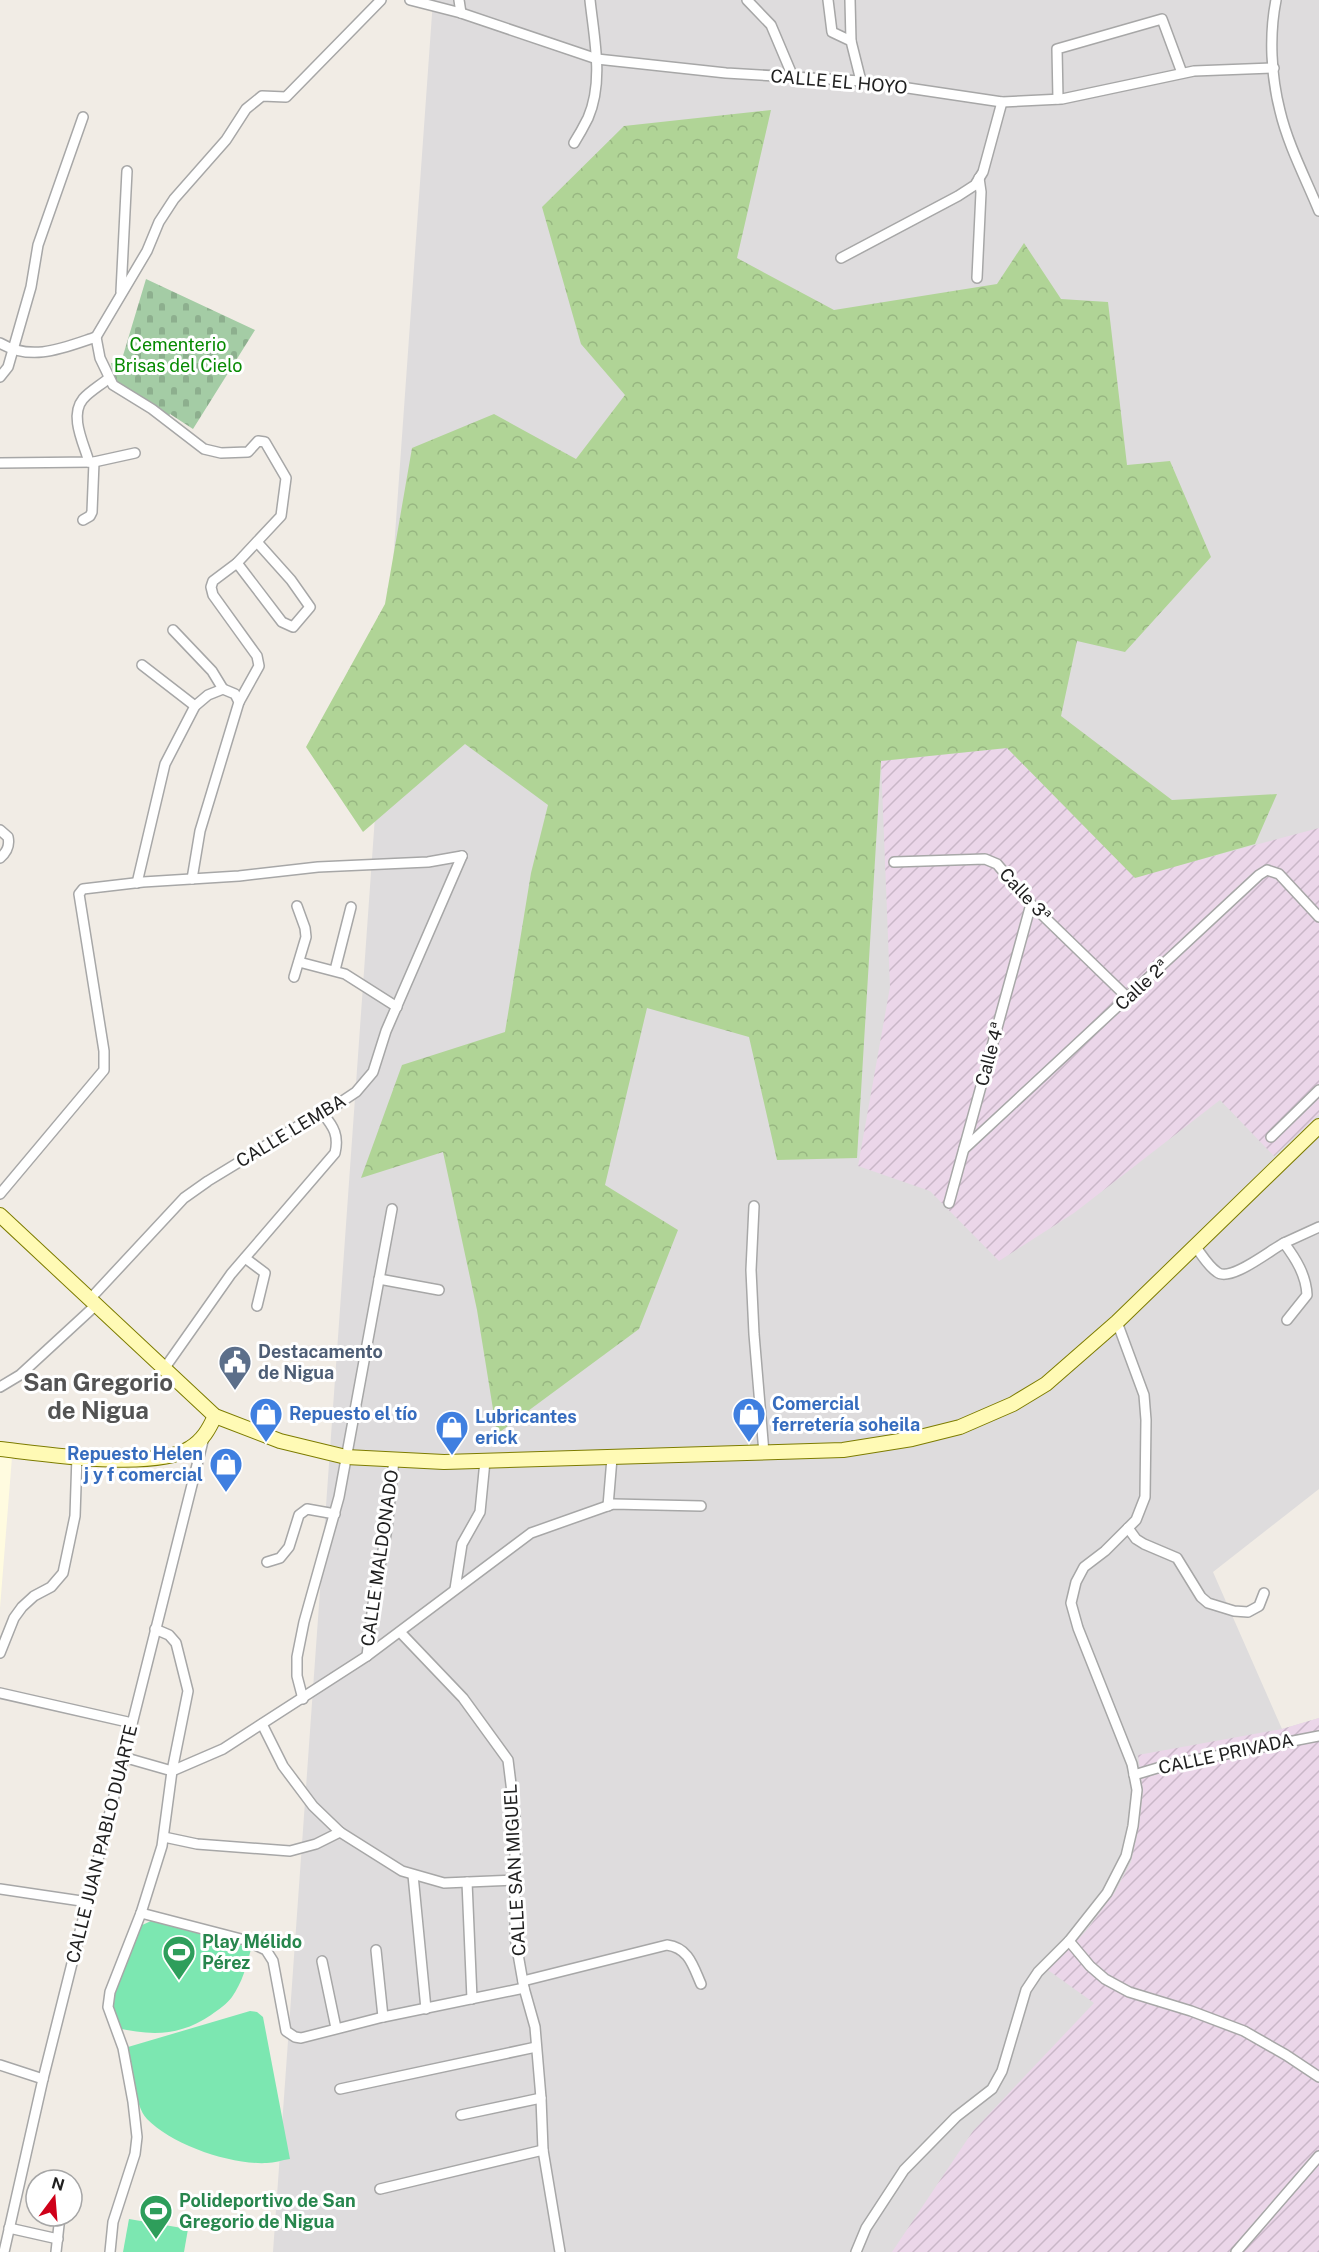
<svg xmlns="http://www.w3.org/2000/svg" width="1319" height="2252" font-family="'Public Sans',sans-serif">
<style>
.residential{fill:#dedcdd}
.industrial{fill:url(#industrial-furrows)}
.education{fill:#fffbe0}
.forest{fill:url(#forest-crowns)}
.cemetery{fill:url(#cemetery-stones)}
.pitch{fill:#7ce7b1}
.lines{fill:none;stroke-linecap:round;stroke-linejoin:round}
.street-casing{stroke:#a7a7a7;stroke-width:12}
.secondary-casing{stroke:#7d7c00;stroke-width:16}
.street{stroke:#fff;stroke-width:9}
.secondary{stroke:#fffab5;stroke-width:14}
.labels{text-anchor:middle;stroke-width:6;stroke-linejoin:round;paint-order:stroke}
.street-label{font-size:18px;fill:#202020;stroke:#fff}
.park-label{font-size:18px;fill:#068a01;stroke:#fff}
.service-label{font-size:18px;font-weight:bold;fill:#4e5e75;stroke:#fff;text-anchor:start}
.shop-label{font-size:18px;font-weight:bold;fill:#366cbe;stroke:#fff;text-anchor:start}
.leisure-label{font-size:18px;font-weight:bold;fill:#27864d;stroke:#fff;text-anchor:start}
.district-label{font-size:24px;font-weight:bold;fill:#535353;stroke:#fff}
</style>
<defs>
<pattern id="industrial-furrows" width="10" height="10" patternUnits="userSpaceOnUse" patternTransform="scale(1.5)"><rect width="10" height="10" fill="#ebd6e9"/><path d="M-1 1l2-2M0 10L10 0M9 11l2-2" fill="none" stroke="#c9b7c8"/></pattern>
<pattern id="forest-crowns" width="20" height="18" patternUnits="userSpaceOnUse" patternTransform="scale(1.5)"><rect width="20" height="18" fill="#b0d496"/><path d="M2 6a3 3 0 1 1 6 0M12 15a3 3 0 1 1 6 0" fill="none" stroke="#97b681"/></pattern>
<pattern id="cemetery-stones" width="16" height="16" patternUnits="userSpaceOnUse" patternTransform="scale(1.5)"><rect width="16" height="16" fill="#a4cca5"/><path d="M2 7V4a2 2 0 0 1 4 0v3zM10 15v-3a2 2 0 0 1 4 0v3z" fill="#8daf8e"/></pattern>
</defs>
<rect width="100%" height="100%" fill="#f1ece5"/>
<path class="residential" d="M433,0H1319V1489L1213,1572L1282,1729L1319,1718V2252H273Z"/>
<g class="industrial">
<path d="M1007,748L1135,877L1319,828V1114L1274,1156L1220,1100L1074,1213L999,1261L930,1191L858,1166L890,987L881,761Z"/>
<path d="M1319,1718V2252H892L973,2131L1094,2003L1048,1970L1086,1931L1115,1892L1131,1862L1139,1825L1143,1791L1138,1755L1282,1729Z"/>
</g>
<path class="education" d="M0,1456L12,1457L0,1608Z"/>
<path class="forest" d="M771,110L737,258L834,310L997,284L1024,243L1061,299L1108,302L1127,465L1170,461L1211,557L1125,652L1077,641L1061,716L1172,800L1277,794L1255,844L1135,878L1007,748L881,761L857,1158L777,1160L749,1037L647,1008L605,1185L678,1230L639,1329L497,1434L477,1310L443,1152L361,1178L402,1065L505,1032L531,873L548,805L465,744L363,832L306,747L385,604L412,448L494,414L576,459L625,395L581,344L542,207L624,126Z"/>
<path class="cemetery" d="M146,279L255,330L193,429L170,414L168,418L115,382L111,363H115V358L122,359Z"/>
<g class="pitch">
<path d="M151,1921L235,1943L251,1949C247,1965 242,1983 232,1997C227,2004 218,2010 211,2015C180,2036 152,2036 117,2028L111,2011V1994L140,1926Z"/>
<path d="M250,2011L257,2012L263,2017L290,2159C282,2160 274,2163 267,2163C231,2165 172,2145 147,2119C134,2105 132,2066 128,2047Z"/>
<path d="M129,2219L188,2229L184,2252H123Z"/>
</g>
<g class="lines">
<defs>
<g id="street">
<path d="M410,0L461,13L597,59L726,73L861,81L1002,102L1062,99L1194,71L1274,68"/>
<path d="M459,0L461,13"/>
<path d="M747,0L771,25L793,77"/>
<path d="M828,0L832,32L851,41L861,81"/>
<path d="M850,0L851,41"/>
<path d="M1276,0C1269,35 1271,76 1280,111C1288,145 1306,179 1319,211"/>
<path d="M1058,99L1057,49L1162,19L1182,73"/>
<path d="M574,143C579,135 584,126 588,118C604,81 594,38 590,0"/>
<path d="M841,258L958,196L975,185L983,172L1002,102"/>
<path d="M977,278L981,192L979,178"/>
<path d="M121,292L127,171"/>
<path d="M96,337L100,358L113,385L152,409L204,449L221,453L248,452L258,441L265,442L286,478L281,516L237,563L213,581L211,587L213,595L257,656L259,666L239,702"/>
<path d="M0,343C32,362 63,348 96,337L147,251L159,222L174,199L226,140L246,109L262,96L286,97L381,0"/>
<path d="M0,377L8,367L31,287L38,245L83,117"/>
<path d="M89,462C84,444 69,416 83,399C90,391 101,385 109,378"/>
<path d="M0,463L94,462L135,453"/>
<path d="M83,520L90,516L92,512L94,462"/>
<path d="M237,563L282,622L293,627L310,607L291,580L257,542"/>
<path d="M173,630L212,671L223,689"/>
<path d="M142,665L195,706"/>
<path d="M0,830L8,837C10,846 7,852 0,858"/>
<path d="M894,862L985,859L997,864L1031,904L1128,998"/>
<path d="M137,883L165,764L195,706L208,695L223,689L235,694L239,702L200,831L192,879"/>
<path d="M299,962L345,974L397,1007"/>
<path d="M335,970L351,907"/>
<path d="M294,977L306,937L305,928L297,906"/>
<path d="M1271,1137L1319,1090"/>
<path d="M964,1149L1259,875L1267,870L1279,874L1319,917"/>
<path d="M0,1194L104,1070V1051L79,894L83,889L143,882L239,876L318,867L428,862L462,856"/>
<path d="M949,1203L1031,904"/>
<path d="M754,1206L751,1270L754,1334L764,1453"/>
<path d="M1284,1243L1319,1227"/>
<path d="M1195,1246C1202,1255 1208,1266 1217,1272C1230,1283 1270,1250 1284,1243C1296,1259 1306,1275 1307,1295L1287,1320"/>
<path d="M245,1258L265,1273L257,1306"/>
<path d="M379,1279L439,1290"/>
<path d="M90,1299L184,1198L208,1181L298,1126L323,1114L356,1092L373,1072L386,1031L462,856"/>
<path d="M164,1369L231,1274L335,1153C339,1136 334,1127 323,1114"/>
<path d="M0,1387L20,1375L96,1305"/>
<path d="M608,1506L612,1458"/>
<path d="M1128,1528L1136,1539L1144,1544L1177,1558L1201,1597L1208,1603L1234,1611L1248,1612L1259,1606L1264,1593"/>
<path d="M267,1562L280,1558L289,1547L299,1515L307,1509L335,1514"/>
<path d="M455,1589L462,1544L480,1512L485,1461"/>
<path d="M400,1632L463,1698L508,1760L515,1817V1937L524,1988L535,2027L541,2098L543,2150L560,2252"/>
<path d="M0,1653L14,1618L22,1607L34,1596L51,1587L63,1573L75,1516L77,1456"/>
<path d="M367,1656L373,1604L387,1529L394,1459"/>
<path d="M0,1693L132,1723"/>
<path d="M303,1699L297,1676V1657L304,1622L339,1497L392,1209"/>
<path d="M262,1724L283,1766L313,1806L340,1832L402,1871L444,1883L516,1880"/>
<path d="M123,1757L172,1771L223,1749L367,1656L531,1533L613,1504L701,1506"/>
<path d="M1134,1775L1164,1766L1319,1736"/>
<path d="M164,1837L197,1844L290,1851L316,1844L340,1832"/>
<path d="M413,1875L426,2009"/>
<path d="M467,1882L472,1999"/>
<path d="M0,1889L88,1902"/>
<path d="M141,1913L245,1940L266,1950L273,1961L286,2031L295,2037L301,2038L383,2017L524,1988"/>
<path d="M1069,1941L1090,1966L1105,1979L1129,1992L1191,2011L1244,2031L1286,2055L1319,2077"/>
<path d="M376,1950L383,2017"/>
<path d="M322,1961L336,2028"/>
<path d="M523,1981L667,1945C689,1948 693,1966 701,1984"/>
<path d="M0,2065L43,2079"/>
<path d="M340,2089L536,2047"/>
<path d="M461,2115L541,2098"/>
<path d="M380,2189L543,2150"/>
<path d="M9,2228L58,2239"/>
<path d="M4,2252L43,2079L204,1437"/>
<path d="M56,2252L60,2216"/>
<path d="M110,2252L113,2222L135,2154L137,2137L133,2102L123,2048L108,2007L110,1992L141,1913L162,1846L172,1771L188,1691L176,1643L169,1635L155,1629"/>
<path d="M856,2252L866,2228L904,2170L956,2117L992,2089L1002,2071L1026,1990L1038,1972L1069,1941L1107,1893L1126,1856L1133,1826L1137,1790L1132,1764L1078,1628L1071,1603L1076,1582L1084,1567L1105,1551L1136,1520L1145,1497L1146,1420L1144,1395L1117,1322"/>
<path d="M1236,2252L1319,2156"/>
</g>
<g id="secondary">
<path d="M0,1215L215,1416L280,1441L346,1457L444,1462L843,1450L912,1439L960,1427L1013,1404L1046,1384L1117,1322L1319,1126"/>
<path d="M0,1449C44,1454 155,1471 190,1448C203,1440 209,1429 215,1416"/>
</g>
</defs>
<use href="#street" class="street-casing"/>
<use href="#secondary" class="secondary-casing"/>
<use href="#street" class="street"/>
<use href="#secondary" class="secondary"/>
</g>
<defs>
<symbol id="civic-pin" viewBox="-11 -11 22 30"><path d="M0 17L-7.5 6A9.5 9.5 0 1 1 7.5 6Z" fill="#5c6f8a" stroke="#fff"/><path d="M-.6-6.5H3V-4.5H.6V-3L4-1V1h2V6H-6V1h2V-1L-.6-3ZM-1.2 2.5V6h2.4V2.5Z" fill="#fff"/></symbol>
<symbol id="shop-pin" viewBox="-11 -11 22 30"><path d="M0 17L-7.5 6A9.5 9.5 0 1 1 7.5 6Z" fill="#3f7fe0" stroke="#fff"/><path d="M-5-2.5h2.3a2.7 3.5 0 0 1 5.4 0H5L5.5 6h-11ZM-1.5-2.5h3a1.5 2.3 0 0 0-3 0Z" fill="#fff"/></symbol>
<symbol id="stadium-pin" viewBox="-11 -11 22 30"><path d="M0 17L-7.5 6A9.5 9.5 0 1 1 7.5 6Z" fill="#2e9e5b" stroke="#fff"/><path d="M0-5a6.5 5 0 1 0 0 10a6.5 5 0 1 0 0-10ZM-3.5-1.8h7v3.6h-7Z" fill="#fff"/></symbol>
</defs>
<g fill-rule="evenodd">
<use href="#civic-pin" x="216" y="1343" width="38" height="52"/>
<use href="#shop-pin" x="247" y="1395" width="38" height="52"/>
<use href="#shop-pin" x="730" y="1395" width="38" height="52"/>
<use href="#shop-pin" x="433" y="1408" width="38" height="52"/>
<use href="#shop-pin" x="207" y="1445" width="38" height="52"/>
<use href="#stadium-pin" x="160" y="1933" width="38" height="52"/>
<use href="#stadium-pin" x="137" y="2192" width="38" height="52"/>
</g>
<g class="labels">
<g class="street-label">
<text transform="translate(839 82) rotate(5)" y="6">CALLE EL HOYO</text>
<text transform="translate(1025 895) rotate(47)" y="6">Calle 3ª</text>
<text transform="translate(1142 985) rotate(-43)" y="6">Calle 2ª</text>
<text transform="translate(990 1054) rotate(-75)" y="6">Calle 4ª</text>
<text transform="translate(291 1131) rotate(-31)" y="6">CALLE LEMBA</text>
<text transform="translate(380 1558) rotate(-82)" y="6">CALLE MALDONADO</text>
<text transform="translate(1226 1754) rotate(-12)" y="6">CALLE PRIVADA</text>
<text transform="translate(102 1844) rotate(-76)" y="6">CALLE JUAN PABLO DUARTE</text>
<text transform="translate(515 1870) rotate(-93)" y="6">CALLE SAN MIGUEL</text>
</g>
<g class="park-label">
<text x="178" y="351">Cementerio<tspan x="178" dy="21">Brisas del Cielo</tspan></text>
</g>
<g class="service-label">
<text x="258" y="1358">Destacamento<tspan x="258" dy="21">de Nigua</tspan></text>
</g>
<g class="shop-label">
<text x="772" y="1410">Comercial<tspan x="772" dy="21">ferretería soheila</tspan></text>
<text x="289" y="1420">Repuesto el tío</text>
<text x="475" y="1423">Lubricantes<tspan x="475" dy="21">erick</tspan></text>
<text x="203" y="1460" text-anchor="end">Repuesto Helen<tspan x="203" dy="21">j y f comercial</tspan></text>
</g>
<g class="leisure-label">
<text x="202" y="1948">Play Mélido<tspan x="202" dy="21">Pérez</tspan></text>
<text x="179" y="2207">Polideportivo de San<tspan x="179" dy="21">Gregorio de Nigua</tspan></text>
</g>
<g class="district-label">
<text x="98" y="1391">San Gregorio<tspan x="98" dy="28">de Nigua</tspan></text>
</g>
</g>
<g transform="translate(54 2198) rotate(16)"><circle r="28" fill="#ffffff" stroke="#a6a6a6" stroke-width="1.5"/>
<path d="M0-4.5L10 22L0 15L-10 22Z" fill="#cf0019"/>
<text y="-9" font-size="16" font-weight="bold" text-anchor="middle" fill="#202020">N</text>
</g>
</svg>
